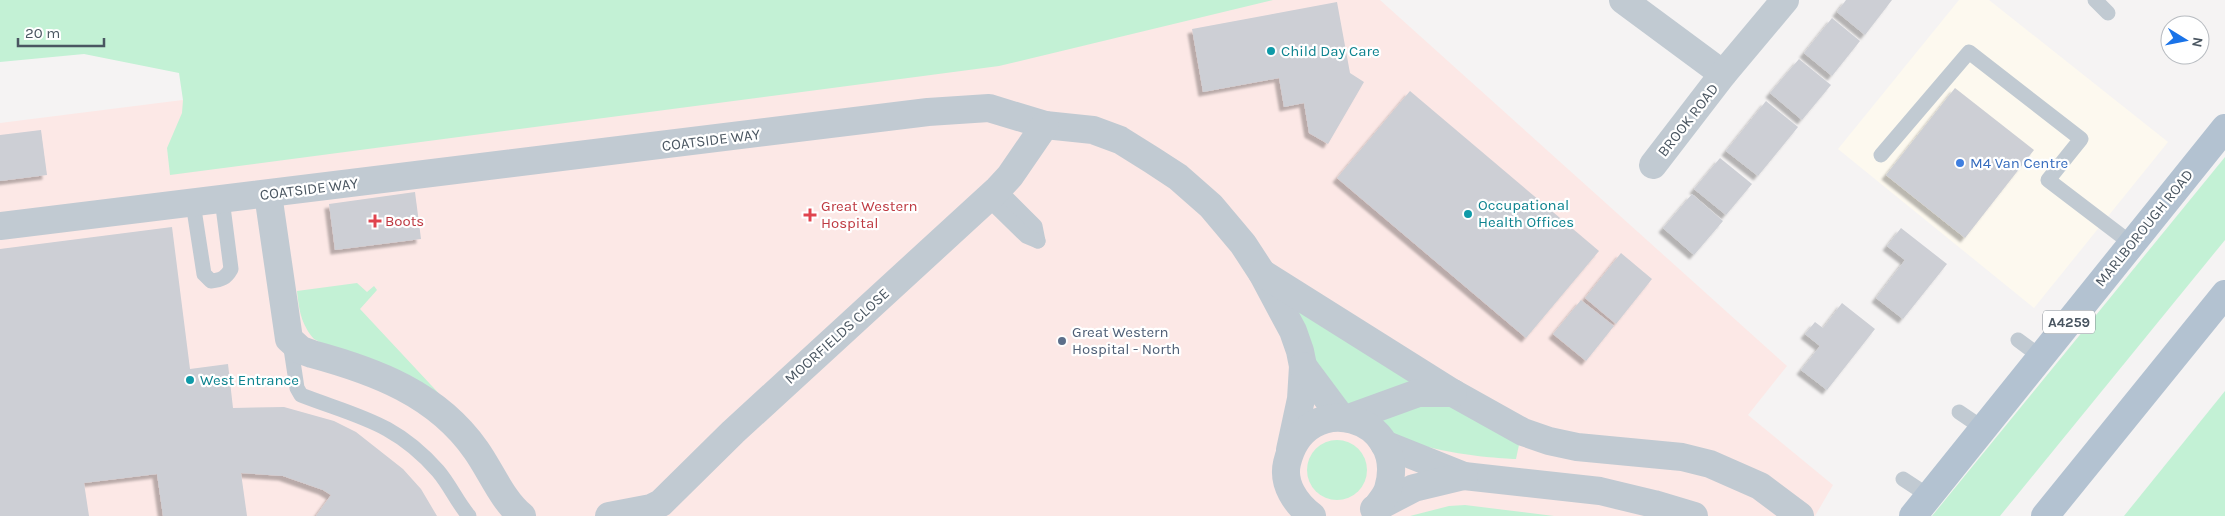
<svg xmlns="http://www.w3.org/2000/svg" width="2225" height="516" font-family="Karla,sans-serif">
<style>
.commercial{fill:#fdf9ef}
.medical{fill:#fce8e6}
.green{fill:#c3f1d5}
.building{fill:#cdcfd5;filter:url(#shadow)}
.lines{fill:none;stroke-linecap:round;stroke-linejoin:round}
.lane{stroke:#c1cad2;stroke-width:15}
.street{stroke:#c1cad2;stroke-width:28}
.primary{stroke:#b3c2d1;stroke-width:28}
.culture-dot{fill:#0f9aa8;stroke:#fff;stroke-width:2}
.shop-dot{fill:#3f7fe0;stroke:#fff;stroke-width:2}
.health-dot{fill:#e0444e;stroke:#fff;stroke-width:2}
.service-dot{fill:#5c6f8a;stroke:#fff;stroke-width:2}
.labels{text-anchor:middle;stroke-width:4.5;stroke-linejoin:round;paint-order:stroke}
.shield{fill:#fff;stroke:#808990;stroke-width:1}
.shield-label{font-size:14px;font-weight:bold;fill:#4a5661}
.culture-label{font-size:15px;fill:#0d838f;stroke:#fff;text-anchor:start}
.street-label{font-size:15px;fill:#4a5661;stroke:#fff}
.shop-label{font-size:15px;fill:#366cbe;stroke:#fff;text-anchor:start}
.health-label{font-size:15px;fill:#be3a42;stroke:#fff;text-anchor:start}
.service-label{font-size:15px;fill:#4e5e75;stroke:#fff;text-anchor:start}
</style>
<defs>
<filter id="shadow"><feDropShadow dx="-4.5" dy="4.5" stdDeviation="1" flood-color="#0004"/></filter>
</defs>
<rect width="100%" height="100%" fill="#f5f3f3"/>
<path class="commercial" d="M1959,0H1989L2168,142L2034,308L1838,149Z"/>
<path class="medical" d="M976,0H1380L1787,366L1748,415L1833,485L1815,516H0V123Z"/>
<g class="green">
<path d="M0,0H1273L999,66L170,175L167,148L182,113L183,100L179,73L84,54L0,62Z"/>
<path d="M2225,157V240L2000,516H1932Z"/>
<path d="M357,283L367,292L374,286L377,290L360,309L459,415L314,339C301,324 299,310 297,291Z"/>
<path d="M1300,311L1414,381L1348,406L1315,365L1296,313Z"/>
<path d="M2225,391V516H2124Z"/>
<path d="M1440,400L1520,440L1516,459C1487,458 1393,450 1380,419Z"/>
<circle cx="1337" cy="470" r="30"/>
<path d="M1465,505L1554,516H1410L1449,506Z"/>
</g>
<g class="building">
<path d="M1846,0H1892L1865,35L1837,12Z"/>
<path d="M1337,2L1350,73L1364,82L1328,144L1309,133L1304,103L1284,107L1279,78L1203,92L1192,29Z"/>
<path d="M1832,18L1860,41L1832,76L1804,53Z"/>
<path d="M1799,59L1831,85L1802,120L1770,93Z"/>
<path d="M1955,88L2034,150L1965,238L1886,175Z"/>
<path d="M1410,91L1599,251L1526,338L1337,178Z"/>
<path d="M1766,101L1798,127L1758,176L1726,151Z"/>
<path d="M41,130L47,175L0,181V135Z"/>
<path d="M1720,158L1752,184L1726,215L1694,189Z"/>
<path d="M415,192L421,239L335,250L329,204Z"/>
<path d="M1692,194L1723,221L1694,255L1663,228Z"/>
<path d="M172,227L190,369L228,364L233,408L284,407L334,421L356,432L403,469L421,489L437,516H316L331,495L323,490L283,476L241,473L247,516H163L157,474L84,483L89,516H0V249Z"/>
<path d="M1901,228L1947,264L1903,319L1876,298L1905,260L1887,246Z"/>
<path d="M1621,253L1652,279L1616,324L1585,298Z"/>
<path d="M1581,300L1614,326L1586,361L1553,334Z"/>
<path d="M1842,303L1875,329L1827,390L1801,370L1820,346L1805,334L1815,322L1823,328Z"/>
</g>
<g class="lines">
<g class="lane">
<path d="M2095,0L2108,13"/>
<path d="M1881,155L1969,52L2081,139L2048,180L2132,244"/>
<path d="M998,189L1035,226L1038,241"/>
<path d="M988,199L1026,236L1038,241"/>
<path d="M193,203L204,274L211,281C221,280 226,278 231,269L222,199"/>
<path d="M2018,340L2041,357"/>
<path d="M290,342L297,388L301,395C358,417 395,422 438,471C450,485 457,502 469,516"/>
<path d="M1959,412L1984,429"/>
<path d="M1903,479L1929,496"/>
</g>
<g class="street">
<path d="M1623,0L1723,74"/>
<path d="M1653,165L1723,74L1785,0"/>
<path d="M268,194L289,339L301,350L312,354C375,371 437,394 476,450C491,471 502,500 522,516"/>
<path d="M0,226L928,112L989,108L1045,125L1093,130L1120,140L1152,160L1178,177L1211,206L1243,244L1262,273L1293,331L1300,351L1303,366L1301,399L1290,450"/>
<path d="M1262,273L1453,393L1523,432L1549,441L1577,447L1682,457L1710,464L1760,486L1800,516"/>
<path d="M1303,366L1341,417"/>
<path d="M1349,418L1418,393H1453"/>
<path d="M1384,444L1464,476L1600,491L1654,504L1694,516"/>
<path d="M1374,509L1414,488L1464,476"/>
<path d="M609,516L651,508L661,503L733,432L998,189L1010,176L1045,125"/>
<path d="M1312,516C1296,504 1282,484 1287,463C1305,386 1410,416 1388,489C1386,496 1380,502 1376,508"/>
</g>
<g class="primary">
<path d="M1913,516L2225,128"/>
<path d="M2045,516L2225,294"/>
</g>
</g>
<g class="culture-dot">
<circle cx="1271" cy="51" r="5"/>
<circle cx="1468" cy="214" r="5"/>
<circle cx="190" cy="380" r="5"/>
</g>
<circle class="shop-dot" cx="1960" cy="163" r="5"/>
<g class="health-dot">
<path d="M807.5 207.5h5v5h5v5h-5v5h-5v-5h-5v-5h5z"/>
<path d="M372.5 213.5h5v5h5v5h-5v5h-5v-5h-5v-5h5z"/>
</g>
<circle class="service-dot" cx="1062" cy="341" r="5"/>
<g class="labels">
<rect class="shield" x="2043" y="310.5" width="52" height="23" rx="4"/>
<g class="shield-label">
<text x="2069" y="327">A4259</text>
</g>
<g class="culture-label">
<text x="1281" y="56">Child Day Care</text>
<text x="1478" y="210">Occupational<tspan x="1478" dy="17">Health Offices</tspan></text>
<text x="200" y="385">West Entrance</text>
</g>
<g class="street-label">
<text transform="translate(1688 120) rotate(-52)" y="5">BROOK ROAD</text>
<text transform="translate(711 140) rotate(-7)" y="5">COATSIDE WAY</text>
<text transform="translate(309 189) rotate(-7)" y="5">COATSIDE WAY</text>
<text transform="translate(2144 228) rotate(-51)" y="5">MARLBOROUGH ROAD</text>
<text transform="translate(837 336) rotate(-42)" y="5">MOORFIELDS CLOSE</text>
</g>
<g class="shop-label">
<text x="1970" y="168">M4 Van Centre</text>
</g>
<g class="health-label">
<text x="821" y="211">Great Western<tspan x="821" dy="17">Hospital</tspan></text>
<text x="385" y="226">Boots</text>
</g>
<g class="service-label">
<text x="1072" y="337">Great Western<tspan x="1072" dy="17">Hospital - North</tspan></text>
</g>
</g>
<g transform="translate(2185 40) rotate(100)"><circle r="24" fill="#ffffff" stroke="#b7bbc0"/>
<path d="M0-4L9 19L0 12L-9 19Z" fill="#1a73e8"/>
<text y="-8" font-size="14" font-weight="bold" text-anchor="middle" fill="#4a5661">N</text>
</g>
<path d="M18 38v8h86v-8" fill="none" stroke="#4a5661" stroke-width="2.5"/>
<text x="25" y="38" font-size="15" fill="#4a5661" stroke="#ffffff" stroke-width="4" paint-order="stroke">20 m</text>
</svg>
